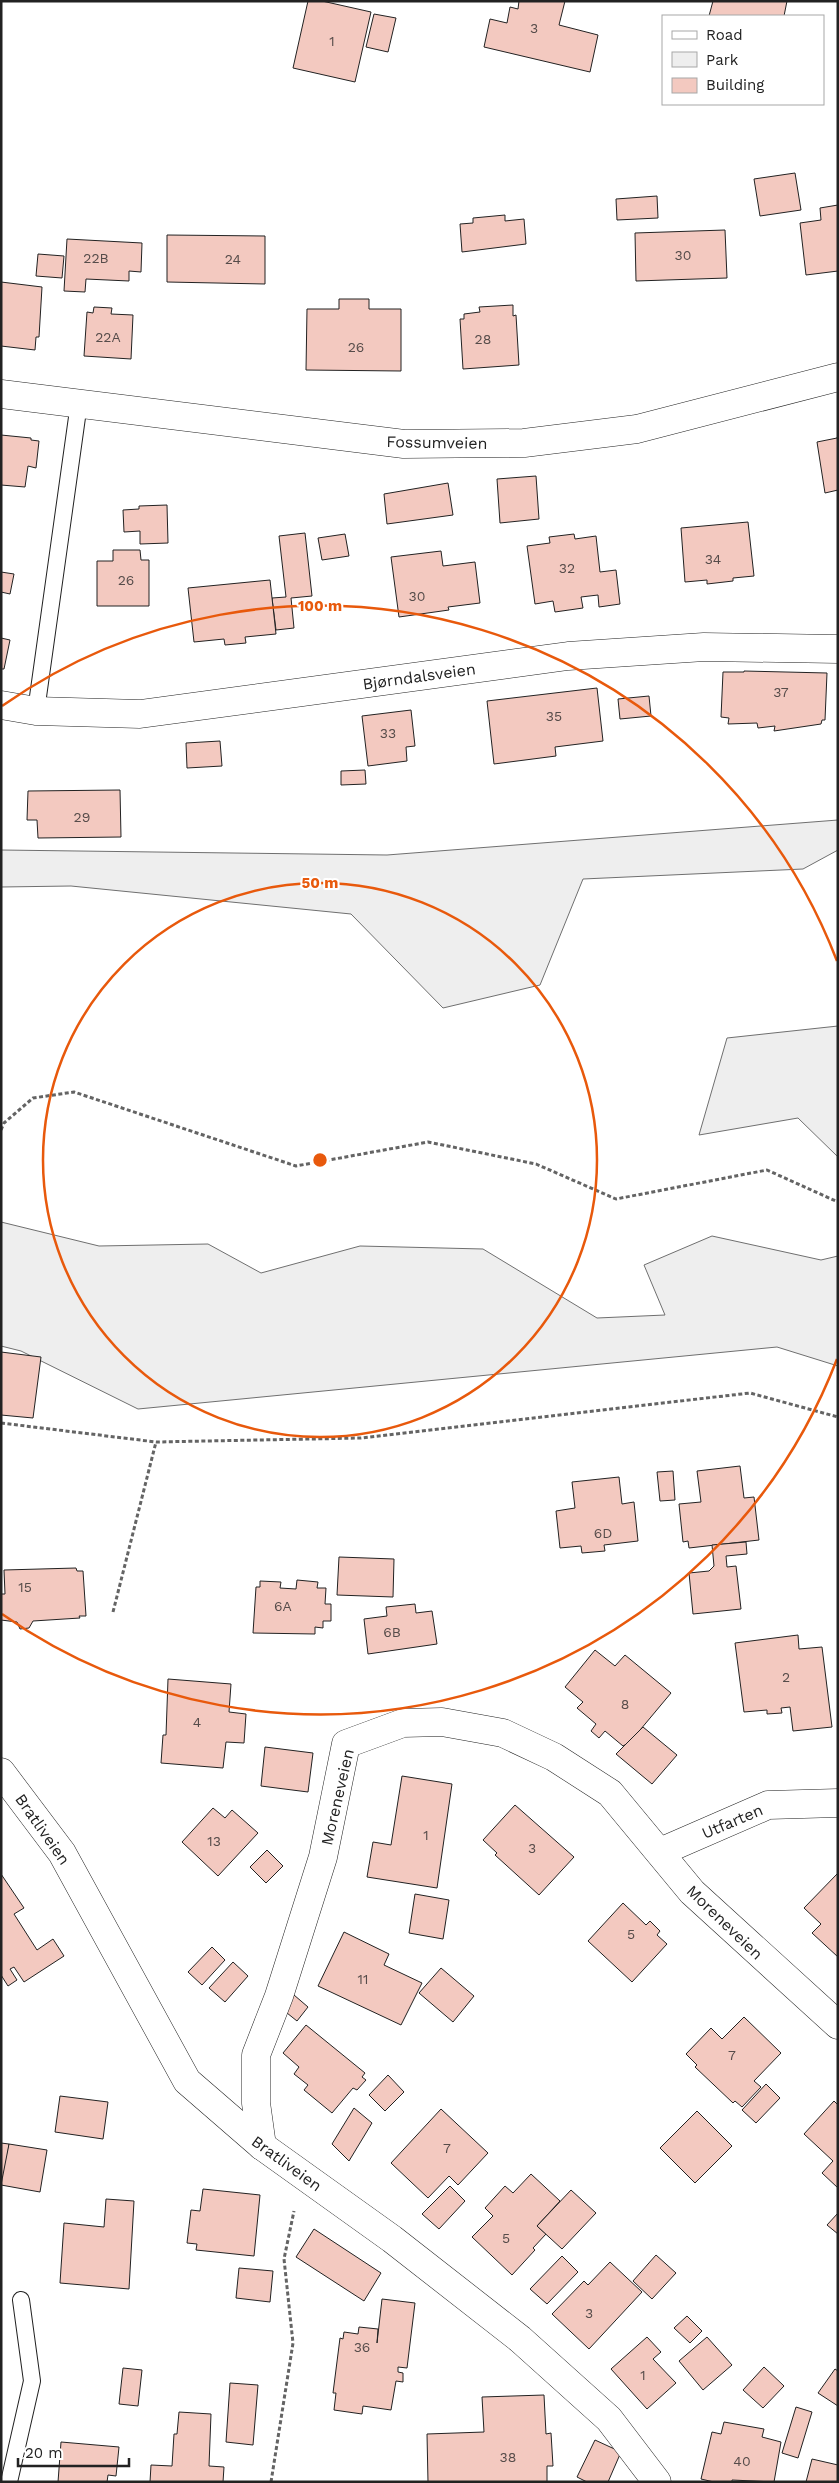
<svg xmlns="http://www.w3.org/2000/svg" width="839" height="2483" font-family="'Work Sans',sans-serif">
<style>
.green{fill:#eee;stroke:#6f6f6f}
.building{fill:#f3c9c0;stroke:#222}
.lines{fill:none;stroke-linecap:round;stroke-linejoin:round}
.service-casing{stroke:#222;stroke-width:18}
.minor-casing{stroke:#222;stroke-width:29}
.path{stroke:#646464;stroke-width:3;stroke-dasharray:4 2.5;stroke-linecap:butt}
.service{stroke:#fff;stroke-width:16}
.minor{stroke:#fff;stroke-width:28}
.ring{fill:none;stroke:#e8590c;stroke-width:2.5}
.labels{text-anchor:middle;stroke-width:4;stroke-linejoin:round;paint-order:stroke}
.number-label{font-size:14px;fill:#564c4a}
.street-label{font-size:16px;fill:#222;stroke:#fff}
.centre{fill:#e8590c;stroke:#fff;stroke-width:2.5}
.ring-label{font-size:15px;text-anchor:middle;font-weight:bold;fill:#e8590c;stroke:#fff;stroke-width:4;stroke-linejoin:round;paint-order:stroke}
</style>
<rect width="100%" height="100%" fill="#fff"/>
<g class="green">
<path d="M838,820V850L803,869L583,879L540,985L443,1008L351,914L71,886L1,887V850L387,855Z"/>
<path d="M838,1026V1157L798,1118L699,1135L727,1038Z"/>
<path d="M1,1222L99,1246L208,1244L261,1273L360,1246L483,1249L597,1318L665,1315L644,1265L712,1236L821,1260L838,1256V1366L777,1347L138,1409L21,1351L1,1346Z"/>
</g>
<g class="building">
<path d="M308,1H322L371,12L355,82L293,68Z"/>
<path d="M519,1H565L559,25L598,35L590,72L484,47L490,19L507,23L510,7L518,9Z"/>
<path d="M713,1H787L784,16H709Z"/>
<path d="M374,14L396,18L388,52L366,47Z"/>
<path d="M795,173L801,210L760,216L754,179Z"/>
<path d="M657,196L658,218L617,220L616,199Z"/>
<path d="M838,205V271L806,275L800,223L821,220L820,208Z"/>
<path d="M505,215V221L524,219L526,244L462,252L460,224L473,223V218Z"/>
<path d="M725,230L727,278L636,281L635,233Z"/>
<path d="M167,235L265,236V284L167,282Z"/>
<path d="M67,239L142,243L141,272L129,271V281L86,279L85,292L64,291Z"/>
<path d="M38,254L64,256L62,278L36,276Z"/>
<path d="M1,282L42,287L39,337H36L35,350L1,346Z"/>
<path d="M339,299H369V309H401V371L306,370L307,309H339Z"/>
<path d="M513,305V316L516,315L519,365L463,369L460,319H464V314L480,312L479,307Z"/>
<path d="M94,307L112,308L111,314L133,315L131,359L84,356L87,312L93,313Z"/>
<path d="M1,435L31,438V440L39,441L36,468L28,466L25,487L1,485Z"/>
<path d="M838,435V490L825,493L817,442L837,438Z"/>
<path d="M536,476L539,519L500,523L497,479Z"/>
<path d="M448,483L453,515L387,524L384,494Z"/>
<path d="M167,505L168,543L140,544V531L124,532L123,510L139,509V506Z"/>
<path d="M748,522L754,576L733,578V581L707,584V580L685,582L681,528Z"/>
<path d="M305,533L312,596L291,598L294,628L276,630L272,598L286,597L279,536Z"/>
<path d="M345,534L349,556L322,560L318,538Z"/>
<path d="M574,534L575,539L596,536L600,572L616,570L620,604L599,607L598,595L581,597L583,608L555,612L553,601L535,604L527,546L550,543L549,537Z"/>
<path d="M113,550H140L141,560H149V606H97V561H113Z"/>
<path d="M441,551L443,566L475,562L480,603L448,607L449,610L399,617L391,557Z"/>
<path d="M1,572L14,574L10,594L1,592Z"/>
<path d="M270,580L276,634L245,637L246,643L225,645L224,639L194,642L188,588Z"/>
<path d="M1,638L10,640L4,669H1Z"/>
<path d="M744,671L827,673L825,720H822L821,724L774,731L775,726L758,728L757,723L728,724L729,718L721,717L723,672H744Z"/>
<path d="M597,688L603,741L555,747L556,756L494,764L487,701Z"/>
<path d="M649,696L651,716L620,719L618,699Z"/>
<path d="M411,710L415,746L406,747L407,761L368,766L362,716Z"/>
<path d="M220,741L222,766L187,768L186,743Z"/>
<path d="M365,770L366,784L341,785V771Z"/>
<path d="M120,790L121,837L38,838L37,820H27L28,791Z"/>
<path d="M1,1352L41,1357L33,1418L1,1415Z"/>
<path d="M740,1466L744,1498L754,1497L759,1540L689,1548L688,1541L683,1542L679,1504L701,1502L697,1471Z"/>
<path d="M673,1471L675,1500L660,1501L657,1472Z"/>
<path d="M619,1477L622,1504L634,1502L638,1541L604,1545L605,1551L582,1553L581,1546L560,1548L556,1511L575,1508L572,1482Z"/>
<path d="M746,1542L747,1554L726,1556L727,1567L736,1566L741,1609L693,1614L689,1573L709,1571L714,1566L712,1545Z"/>
<path d="M339,1557L394,1559L393,1597L337,1595Z"/>
<path d="M76,1568L77,1571H83L86,1616H79L80,1618L33,1621L29,1628L20,1629L17,1622L1,1620V1594H5L4,1570Z"/>
<path d="M297,1580L318,1582L317,1588H326L325,1604H331V1621H323V1628L315,1627V1634L253,1633L256,1587H260V1581L281,1582L280,1588L296,1589Z"/>
<path d="M415,1604L416,1613L432,1611L437,1644L368,1654L364,1619L387,1616L386,1607Z"/>
<path d="M798,1635L799,1649L822,1647L832,1727L793,1731L790,1707L781,1708L782,1713L767,1714V1710L744,1712L735,1643Z"/>
<path d="M595,1650L615,1666L625,1655L671,1693L630,1742L623,1746L605,1731L599,1738L591,1731L596,1724L577,1708L583,1702L565,1687Z"/>
<path d="M168,1679L231,1684L229,1712L246,1714L244,1743L226,1742L223,1768L161,1763L163,1735H166Z"/>
<path d="M643,1727L677,1755L652,1784L616,1754Z"/>
<path d="M265,1747L313,1753L308,1792L261,1786Z"/>
<path d="M402,1776L452,1784L437,1888L367,1877L373,1842L391,1845Z"/>
<path d="M515,1805L574,1857L539,1895L495,1855L497,1853L483,1840Z"/>
<path d="M213,1808L225,1818L232,1810L258,1833L218,1876L182,1842Z"/>
<path d="M267,1850L283,1866L266,1883L250,1867Z"/>
<path d="M838,1873V1957L812,1933L821,1924L804,1908Z"/>
<path d="M1,1874L24,1908L14,1914L37,1950L53,1939L64,1956L24,1982L14,1967L10,1969L17,1980L8,1986L1,1975Z"/>
<path d="M415,1894L449,1900L443,1939L409,1933Z"/>
<path d="M623,1903L646,1925L650,1921L660,1931L657,1935L667,1944L632,1982L588,1941Z"/>
<path d="M344,1932L389,1954L384,1965L422,1983L401,2025L318,1986Z"/>
<path d="M212,1947L225,1960L202,1985L188,1972Z"/>
<path d="M233,1962L248,1976L225,2002L209,1988Z"/>
<path d="M441,1968L474,1996L453,2022L419,1993Z"/>
<path d="M294,1995L308,2007L297,2021L282,2009Z"/>
<path d="M744,2017L781,2053L754,2081L761,2087L742,2107L735,2101L733,2103L695,2067L697,2065L686,2054L711,2028L722,2039Z"/>
<path d="M306,2025L365,2073L362,2077L366,2080L357,2090L353,2088L332,2113L304,2090L308,2085L294,2074L299,2067L283,2053Z"/>
<path d="M388,2075L404,2092L385,2111L369,2095Z"/>
<path d="M766,2084L780,2098L756,2123L742,2110Z"/>
<path d="M60,2096L108,2102L103,2139L55,2132Z"/>
<path d="M834,2101L838,2105V2188L822,2173L833,2161L804,2134Z"/>
<path d="M354,2108L372,2123L349,2161L332,2144Z"/>
<path d="M441,2109L488,2153L458,2185L449,2176L428,2198L391,2163Z"/>
<path d="M697,2111L732,2146L695,2183L660,2148Z"/>
<path d="M1,2143L9,2144L5,2177L1,2176Z"/>
<path d="M9,2144L47,2150L40,2192L1,2185Z"/>
<path d="M531,2174L560,2201L537,2226L546,2234L533,2248L535,2250L512,2275L472,2237L493,2216L485,2208L505,2186L513,2193Z"/>
<path d="M450,2186L465,2201L439,2229L422,2214Z"/>
<path d="M203,2189L260,2195L254,2256L196,2250L197,2244L187,2243L191,2210L200,2211Z"/>
<path d="M571,2190L596,2213L562,2249L537,2226Z"/>
<path d="M106,2199L134,2201L129,2289L60,2283L64,2223L104,2227Z"/>
<path d="M838,2213V2234L827,2225Z"/>
<path d="M314,2229L381,2273L364,2301L296,2257Z"/>
<path d="M656,2255L676,2273L652,2299L633,2281Z"/>
<path d="M562,2256L578,2272L547,2304L530,2289Z"/>
<path d="M610,2262L642,2292L589,2349L552,2314L584,2281L588,2285Z"/>
<path d="M239,2268L273,2271L270,2302L236,2298Z"/>
<path d="M382,2299L415,2303L407,2368L398,2367V2372L403,2373V2382L396,2381L391,2410L363,2406L362,2414L334,2410L336,2393H333L340,2338L343,2339L344,2332L358,2334L359,2327L378,2329L377,2343Z"/>
<path d="M687,2316L702,2331L690,2343L674,2328Z"/>
<path d="M647,2337L661,2352L653,2359L676,2383L647,2409L611,2369Z"/>
<path d="M707,2337L732,2365L703,2390L679,2361Z"/>
<path d="M764,2367L784,2386L763,2408L743,2390Z"/>
<path d="M123,2368L142,2370L138,2406L119,2404Z"/>
<path d="M835,2369L838,2371V2406L818,2393Z"/>
<path d="M230,2383L258,2385L253,2445L226,2442Z"/>
<path d="M544,2395L546,2434L551,2433L553,2466H547V2482H428L427,2434L484,2432L482,2397Z"/>
<path d="M796,2407L812,2412L798,2458L782,2453Z"/>
<path d="M179,2412L211,2414L209,2466L224,2467L223,2482H150L151,2465L172,2466L174,2434H177Z"/>
<path d="M724,2422L764,2429L762,2437L781,2442L774,2482L732,2480V2482H714L701,2479L712,2432L721,2434Z"/>
<path d="M595,2440L621,2452L608,2482H587L577,2477Z"/>
<path d="M61,2442L119,2447L116,2476L108,2475L107,2482H58Z"/>
<path d="M812,2459L838,2465V2482H806Z"/>
</g>
<g class="lines">
<defs>
<g id="service">
<path d="M36,711L79,403"/>
<path d="M9,2482L32,2381L21,2300"/>
</g>
<g id="minor">
<path d="M1,394L404,444L524,443L637,429L838,377"/>
<path d="M1,705L36,711L140,714L568,656L704,647L838,649"/>
<path d="M1,1772L62,1853L187,2081L262,2146L392,2239L520,2339L609,2419L657,2482"/>
<path d="M660,1852L768,1805L838,1803"/>
<path d="M262,2146L256,2103V2055L279,1996L323,1857L346,1744L403,1723L442,1722L503,1733L554,1757L610,1793L692,1892L838,2025"/>
</g>
</defs>
<use href="#service" class="service-casing"/>
<use href="#minor" class="minor-casing"/>
<g class="path">
<path d="M1,1130L4,1123L33,1098L74,1092L296,1166L428,1142L536,1164L616,1199L767,1170L838,1202"/>
<path d="M1,1423L156,1442L361,1438L750,1393L838,1417"/>
<path d="M113,1612L156,1442"/>
<path d="M271,2482L293,2343L284,2259L294,2211"/>
</g>
<use href="#service" class="service"/>
<use href="#minor" class="minor"/>
</g>
<g class="ring">
<circle cx="320" cy="1160" r="277"/>
<path d="M837 1359A554 554 0 0 1 2 1614M2 706A554 554 0 0 1 837 961"/>
</g>
<g class="labels">
<g class="number-label">
<text x="534" y="33">3</text>
<text x="332" y="46">1</text>
<text x="683" y="260">30</text>
<text x="96" y="263">22B</text>
<text x="233" y="264">24</text>
<text x="108" y="342">22A</text>
<text x="483" y="344">28</text>
<text x="356" y="352">26</text>
<text x="713" y="564">34</text>
<text x="567" y="573">32</text>
<text x="126" y="585">26</text>
<text x="417" y="601">30</text>
<text x="781" y="697">37</text>
<text x="554" y="721">35</text>
<text x="388" y="738">33</text>
<text x="82" y="822">29</text>
<text x="603" y="1538">6D</text>
<text x="25" y="1592">15</text>
<text x="283" y="1611">6A</text>
<text x="392" y="1637">6B</text>
<text x="786" y="1682">2</text>
<text x="625" y="1709">8</text>
<text x="197" y="1727">4</text>
<text x="426" y="1840">1</text>
<text x="214" y="1846">13</text>
<text x="532" y="1853">3</text>
<text x="631" y="1939">5</text>
<text x="363" y="1984">11</text>
<text x="732" y="2060">7</text>
<text x="447" y="2153">7</text>
<text x="506" y="2243">5</text>
<text x="589" y="2318">3</text>
<text x="362" y="2352">36</text>
<text x="643" y="2380">1</text>
<text x="508" y="2462">38</text>
<text x="742" y="2466">40</text>
</g>
<g class="street-label">
<text transform="translate(437 442) rotate(1)" y="6">Fossumveien</text>
<text transform="translate(419 676) rotate(-8)" y="6">Bjørndalsveien</text>
<text transform="translate(337 1797) rotate(-77)" y="6">Moreneveien</text>
<text transform="translate(732 1821) rotate(-23)" y="6">Utfarten</text>
<text transform="translate(43 1829) rotate(55)" y="6">Bratliveien</text>
<text transform="translate(725 1922) rotate(44)" y="6">Moreneveien</text>
<text transform="translate(287 2163) rotate(36)" y="6">Bratliveien</text>
</g>
</g>
<circle cx="320" cy="1160" r="8" class="centre"/>
<g class="ring-label">
<text x="320" y="611">100 m</text>
<text x="320" y="888">50 m</text>
</g>
<rect width="839" height="2483" fill="none" stroke="#222222" stroke-width="5"/>
<rect x="662" y="15" width="162" height="90" fill="#ffffff" stroke="#a7a7a7"/>
<rect x="672" y="31" width="25" height="8" fill="#ffffff" stroke="#a7a7a7"/>
<text x="706" y="40" font-size="15" fill="#222222">Road</text>
<rect x="672" y="52" width="25" height="15" fill="#eeeeee" stroke="#a7a7a7"/>
<text x="706" y="65" font-size="15" fill="#222222">Park</text>
<rect x="672" y="78" width="25" height="15" fill="#f3c9c0" stroke="#a7a7a7"/>
<text x="706" y="90" font-size="15" fill="#222222">Building</text>
<path d="M18 2458v8h111v-8" fill="none" stroke="#222222" stroke-width="2.5"/>
<text x="25" y="2458" font-size="15" fill="#222222" stroke="#ffffff" stroke-width="4" paint-order="stroke">20 m</text>
</svg>
